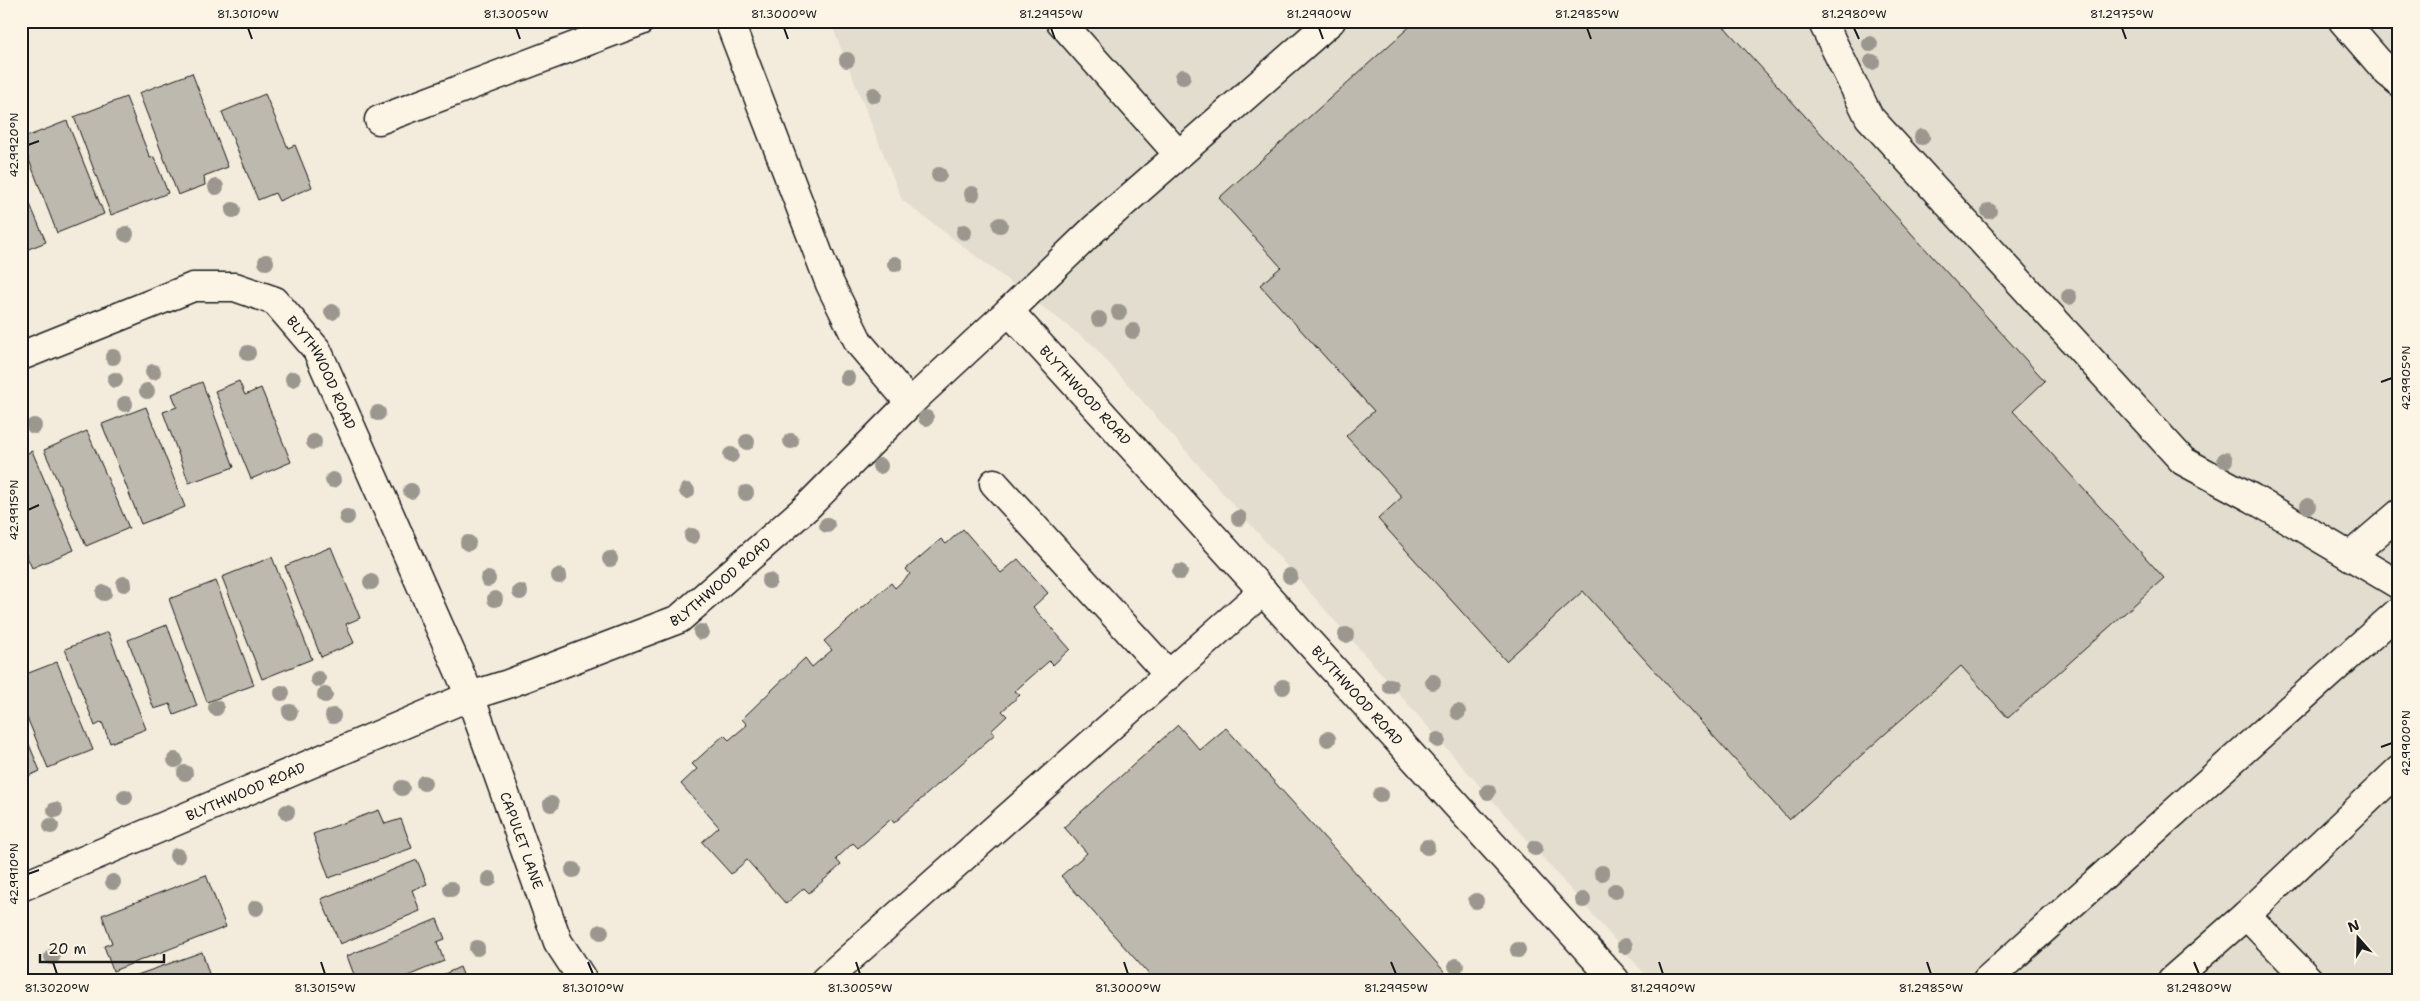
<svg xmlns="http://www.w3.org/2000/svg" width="2420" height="1001" font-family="'Shantell Sans',sans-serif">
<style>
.built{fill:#e3ddcf}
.building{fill:#beb9ae;stroke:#1c1c1c}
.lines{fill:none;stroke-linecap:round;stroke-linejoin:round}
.minor-casing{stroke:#1c1c1c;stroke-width:31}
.minor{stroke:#fcf5e5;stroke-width:28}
.tree{fill:#9b978e}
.ticks{fill:none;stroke:#1c1c1c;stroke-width:2}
.labels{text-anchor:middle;stroke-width:5;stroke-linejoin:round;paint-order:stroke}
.street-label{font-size:14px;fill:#1c1c1c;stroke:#fcf5e5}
.neatline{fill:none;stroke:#1c1c1c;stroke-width:2}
.ticks-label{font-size:12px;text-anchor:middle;fill:#1c1c1c}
</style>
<rect width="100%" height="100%" fill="#f3ecdd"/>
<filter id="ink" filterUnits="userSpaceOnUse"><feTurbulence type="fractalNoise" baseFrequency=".02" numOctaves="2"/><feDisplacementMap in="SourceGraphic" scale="10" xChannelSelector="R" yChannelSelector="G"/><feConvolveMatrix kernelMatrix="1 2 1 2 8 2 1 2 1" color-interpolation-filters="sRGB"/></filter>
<g filter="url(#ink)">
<path class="built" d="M830,21H2399V980H1650L1093,345L902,200Z"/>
<g class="building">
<path d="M1416,21H1719L2045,381L2013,411L2164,578L2008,718L1961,666L1789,820L1583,591L1506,661L1378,519L1402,497L1346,436L1374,411L1260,285L1281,267L1219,198Z"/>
<path d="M192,73L228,167L204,176L205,185L178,195L139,93Z"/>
<path d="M265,94L288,148L295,145L312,187L279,201L275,193L258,200L222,112Z"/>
<path d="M126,97L150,158L154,157L168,193L111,215L74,117Z"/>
<path d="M67,121L104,214L57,233L21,139Z"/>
<path d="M21,183L46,242L21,252Z"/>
<path d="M239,381L245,395L261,388L291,462L251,479L215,391Z"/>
<path d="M202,382L234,467L189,483L163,412L177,407L172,394Z"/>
<path d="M146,407L185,507L141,524L102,424Z"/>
<path d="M87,431L129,528L86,546L44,450Z"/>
<path d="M32,451L74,550L32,568L21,543V456Z"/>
<path d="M963,529L1001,573L1018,559L1048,593L1033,607L1070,649L1053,665L1049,661L1015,691L1020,695L1002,711L1007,716L991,731L995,734L894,823L891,819L858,848L853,843L836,859L841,865L809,893L804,888L786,904L747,860L731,874L702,842L719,827L681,784L697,769L692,764L724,735L729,740L747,725L742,719L805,658L812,667L832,650L824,641L891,583L895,588L910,574L906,569L941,539L946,544Z"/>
<path d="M331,547L360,618L346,624L354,643L321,657L285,566Z"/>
<path d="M272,557L312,659L262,679L222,577Z"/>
<path d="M216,581L254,685L207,702L169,599Z"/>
<path d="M167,625L197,706L174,715L170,704L154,709L128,640Z"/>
<path d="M108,632L146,729L110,743L102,722L95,726L65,649Z"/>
<path d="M57,662L93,750L48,768L21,703V676Z"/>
<path d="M21,725L40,771L21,779Z"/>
<path d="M1178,725L1200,750L1226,728L1452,980H1154L1061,876L1087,853L1064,827Z"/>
<path d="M379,810L385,824L401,819L412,848L329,878L313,834Z"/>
<path d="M417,860L427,884L412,890L420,911L340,944L321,899Z"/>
<path d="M206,875L226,927L113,971L104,946L112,943L102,915Z"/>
<path d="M437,919L445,939L437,942L444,961L398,980H356L347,956Z"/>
<path d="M202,952L211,980H123Z"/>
<path d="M460,967L465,980H431Z"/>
</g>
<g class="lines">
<defs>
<g id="minor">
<path d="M729,21L830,284L859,343L910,403"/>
<path d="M1060,21L1178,154"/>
<path d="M1822,21L1869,117L2183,461L2252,498L2399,585"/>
<path d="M2343,21L2388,73L2399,82"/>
<path d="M379,120L641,21"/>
<path d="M1009,311L1094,229L1331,21"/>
<path id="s1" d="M21,356L193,287H235L275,301L317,350L470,696L558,942L583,980"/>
<path d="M994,483L1169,675"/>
<path d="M2350,556L2399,514"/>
<path id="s2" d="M21,887L470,696L508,684L679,619L807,507L910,403L1009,311L1615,980"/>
<path d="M2246,915L2309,980"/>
<path d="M825,980L1263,591"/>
<path d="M1987,980L2399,611"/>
<path d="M2172,980L2246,915L2399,770"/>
</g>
</defs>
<use href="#minor" class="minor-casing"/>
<use href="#minor" class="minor"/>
</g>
<g class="tree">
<circle cx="1870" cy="44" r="8"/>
<circle cx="847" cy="60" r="8"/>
<circle cx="1872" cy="62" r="8"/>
<circle cx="1183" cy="77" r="8"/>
<circle cx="874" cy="95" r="8"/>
<circle cx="1922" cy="137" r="8"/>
<circle cx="939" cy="175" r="8"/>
<circle cx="216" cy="187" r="8"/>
<circle cx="972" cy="194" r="8"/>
<circle cx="233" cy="210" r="8"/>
<circle cx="1989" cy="211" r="8"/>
<circle cx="1000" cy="225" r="8"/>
<circle cx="964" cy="232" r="8"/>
<circle cx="126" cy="234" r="8"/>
<circle cx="266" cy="262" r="8"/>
<circle cx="895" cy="264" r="8"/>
<circle cx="2069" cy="297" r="8"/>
<circle cx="332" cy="312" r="8"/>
<circle cx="1119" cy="312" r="8"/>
<circle cx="1099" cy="319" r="8"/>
<circle cx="1133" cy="331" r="8"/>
<circle cx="248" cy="353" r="8"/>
<circle cx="113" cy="357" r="8"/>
<circle cx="153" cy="372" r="8"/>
<circle cx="847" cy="378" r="8"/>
<circle cx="293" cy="379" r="8"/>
<circle cx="115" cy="380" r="8"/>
<circle cx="147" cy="391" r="8"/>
<circle cx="125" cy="404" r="8"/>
<circle cx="378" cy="413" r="8"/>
<circle cx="926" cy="418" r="8"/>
<circle cx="34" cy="426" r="8"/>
<circle cx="791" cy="441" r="8"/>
<circle cx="314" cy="442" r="8"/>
<circle cx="747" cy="442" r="8"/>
<circle cx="731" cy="455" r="8"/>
<circle cx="2225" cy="460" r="8"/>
<circle cx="880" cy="466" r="8"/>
<circle cx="333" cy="480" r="8"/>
<circle cx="411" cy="491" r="8"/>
<circle cx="687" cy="491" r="8"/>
<circle cx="746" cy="493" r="8"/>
<circle cx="2308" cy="506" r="8"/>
<circle cx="347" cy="517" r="8"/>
<circle cx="1239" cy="518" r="8"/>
<circle cx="827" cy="525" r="8"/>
<circle cx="692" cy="536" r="8"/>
<circle cx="468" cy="543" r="8"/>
<circle cx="610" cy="559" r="8"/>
<circle cx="1180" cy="572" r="8"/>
<circle cx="559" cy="576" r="8"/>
<circle cx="1290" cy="576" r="8"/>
<circle cx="488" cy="579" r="8"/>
<circle cx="769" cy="581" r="8"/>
<circle cx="371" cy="582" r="8"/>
<circle cx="124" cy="584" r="8"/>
<circle cx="520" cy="592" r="8"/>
<circle cx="104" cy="593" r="8"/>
<circle cx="495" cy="599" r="8"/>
<circle cx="701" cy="632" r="8"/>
<circle cx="1346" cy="635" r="8"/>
<circle cx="318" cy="679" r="8"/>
<circle cx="1433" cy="682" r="8"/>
<circle cx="1390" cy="686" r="8"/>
<circle cx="1283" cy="687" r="8"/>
<circle cx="282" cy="693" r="8"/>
<circle cx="325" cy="695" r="8"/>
<circle cx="216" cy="708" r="8"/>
<circle cx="290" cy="712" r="8"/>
<circle cx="1458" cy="712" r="8"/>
<circle cx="333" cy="716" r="8"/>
<circle cx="1328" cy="739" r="8"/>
<circle cx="1438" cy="740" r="8"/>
<circle cx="175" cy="760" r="8"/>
<circle cx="185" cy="773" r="8"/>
<circle cx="424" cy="783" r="8"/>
<circle cx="402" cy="788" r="8"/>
<circle cx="1488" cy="792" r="8"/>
<circle cx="1380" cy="795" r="8"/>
<circle cx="125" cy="797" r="8"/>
<circle cx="551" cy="804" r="8"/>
<circle cx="55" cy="810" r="8"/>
<circle cx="287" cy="812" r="8"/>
<circle cx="51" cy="826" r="8"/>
<circle cx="1427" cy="847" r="8"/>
<circle cx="1535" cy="848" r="8"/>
<circle cx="177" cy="856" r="8"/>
<circle cx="573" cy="870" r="8"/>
<circle cx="1602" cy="873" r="8"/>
<circle cx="489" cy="879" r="8"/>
<circle cx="113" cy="882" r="8"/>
<circle cx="451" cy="889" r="8"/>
<circle cx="1615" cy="891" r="8"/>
<circle cx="1583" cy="900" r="8"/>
<circle cx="1476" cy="901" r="8"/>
<circle cx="256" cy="908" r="8"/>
<circle cx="601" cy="932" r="8"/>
<circle cx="1625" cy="946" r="8"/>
<circle cx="477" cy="948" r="8"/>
<circle cx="1518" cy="950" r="8"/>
<circle cx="52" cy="957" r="8"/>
<circle cx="1456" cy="966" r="8"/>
</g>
</g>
<path class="ticks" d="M248,28L252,39M516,28L520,39M784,28L788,39M1051,28L1055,39M1319,28L1323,39M1587,28L1591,39M1854,28L1859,39M2122,28L2126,39M28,145L39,141M2381,382L2392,378M28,510L39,505M2381,747L2392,743M28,874L39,870M53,962L57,974M321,962L325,974M588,962L593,974M856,962L860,974M1124,962L1128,974M1391,962L1396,974M1659,962L1663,974M1927,962L1931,974M2194,962L2199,974"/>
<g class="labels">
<g class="street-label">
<text dy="5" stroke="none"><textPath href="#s1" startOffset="356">BLYTHWOOD ROAD</textPath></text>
<text dy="5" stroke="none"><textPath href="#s2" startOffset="1276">BLYTHWOOD ROAD</textPath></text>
<text dy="5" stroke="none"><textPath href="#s2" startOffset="766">BLYTHWOOD ROAD</textPath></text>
<text dy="5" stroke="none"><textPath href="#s2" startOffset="1681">BLYTHWOOD ROAD</textPath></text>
<text dy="5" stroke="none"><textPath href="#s2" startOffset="244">BLYTHWOOD ROAD</textPath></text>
<text dy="5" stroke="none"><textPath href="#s1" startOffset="866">CAPULET LANE</textPath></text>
</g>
</g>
<rect width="2420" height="1001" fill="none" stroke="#fcf5e5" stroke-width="55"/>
<g transform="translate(2358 938) rotate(340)" stroke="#fcf5e5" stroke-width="4" paint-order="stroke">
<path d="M0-4L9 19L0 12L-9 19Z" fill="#1c1c1c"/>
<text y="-8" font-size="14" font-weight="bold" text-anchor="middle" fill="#1c1c1c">N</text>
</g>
<path d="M40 954v8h124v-8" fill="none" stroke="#1c1c1c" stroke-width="2.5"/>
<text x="48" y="954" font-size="15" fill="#1c1c1c" stroke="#fcf5e5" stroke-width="4" paint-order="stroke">20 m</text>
<rect x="28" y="28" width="2364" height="946" class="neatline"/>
<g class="ticks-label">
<text x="248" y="18">81.3010°W</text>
<text x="516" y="18">81.3005°W</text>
<text x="784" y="18">81.3000°W</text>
<text x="1051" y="18">81.2995°W</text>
<text x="1319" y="18">81.2990°W</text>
<text x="1587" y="18">81.2985°W</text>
<text x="1854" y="18">81.2980°W</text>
<text x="2122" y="18">81.2975°W</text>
<text transform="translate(14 145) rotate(-90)" y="4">42.9920°N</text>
<text transform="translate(2406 378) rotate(-90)" y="4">42.9905°N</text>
<text transform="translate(14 510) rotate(-90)" y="4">42.9915°N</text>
<text transform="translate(2406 743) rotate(-90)" y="4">42.9900°N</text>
<text transform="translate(14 874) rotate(-90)" y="4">42.9910°N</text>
<text x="57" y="992">81.3020°W</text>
<text x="325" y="992">81.3015°W</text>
<text x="593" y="992">81.3010°W</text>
<text x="860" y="992">81.3005°W</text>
<text x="1128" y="992">81.3000°W</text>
<text x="1396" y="992">81.2995°W</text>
<text x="1663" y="992">81.2990°W</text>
<text x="1931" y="992">81.2985°W</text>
<text x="2199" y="992">81.2980°W</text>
</g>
</svg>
